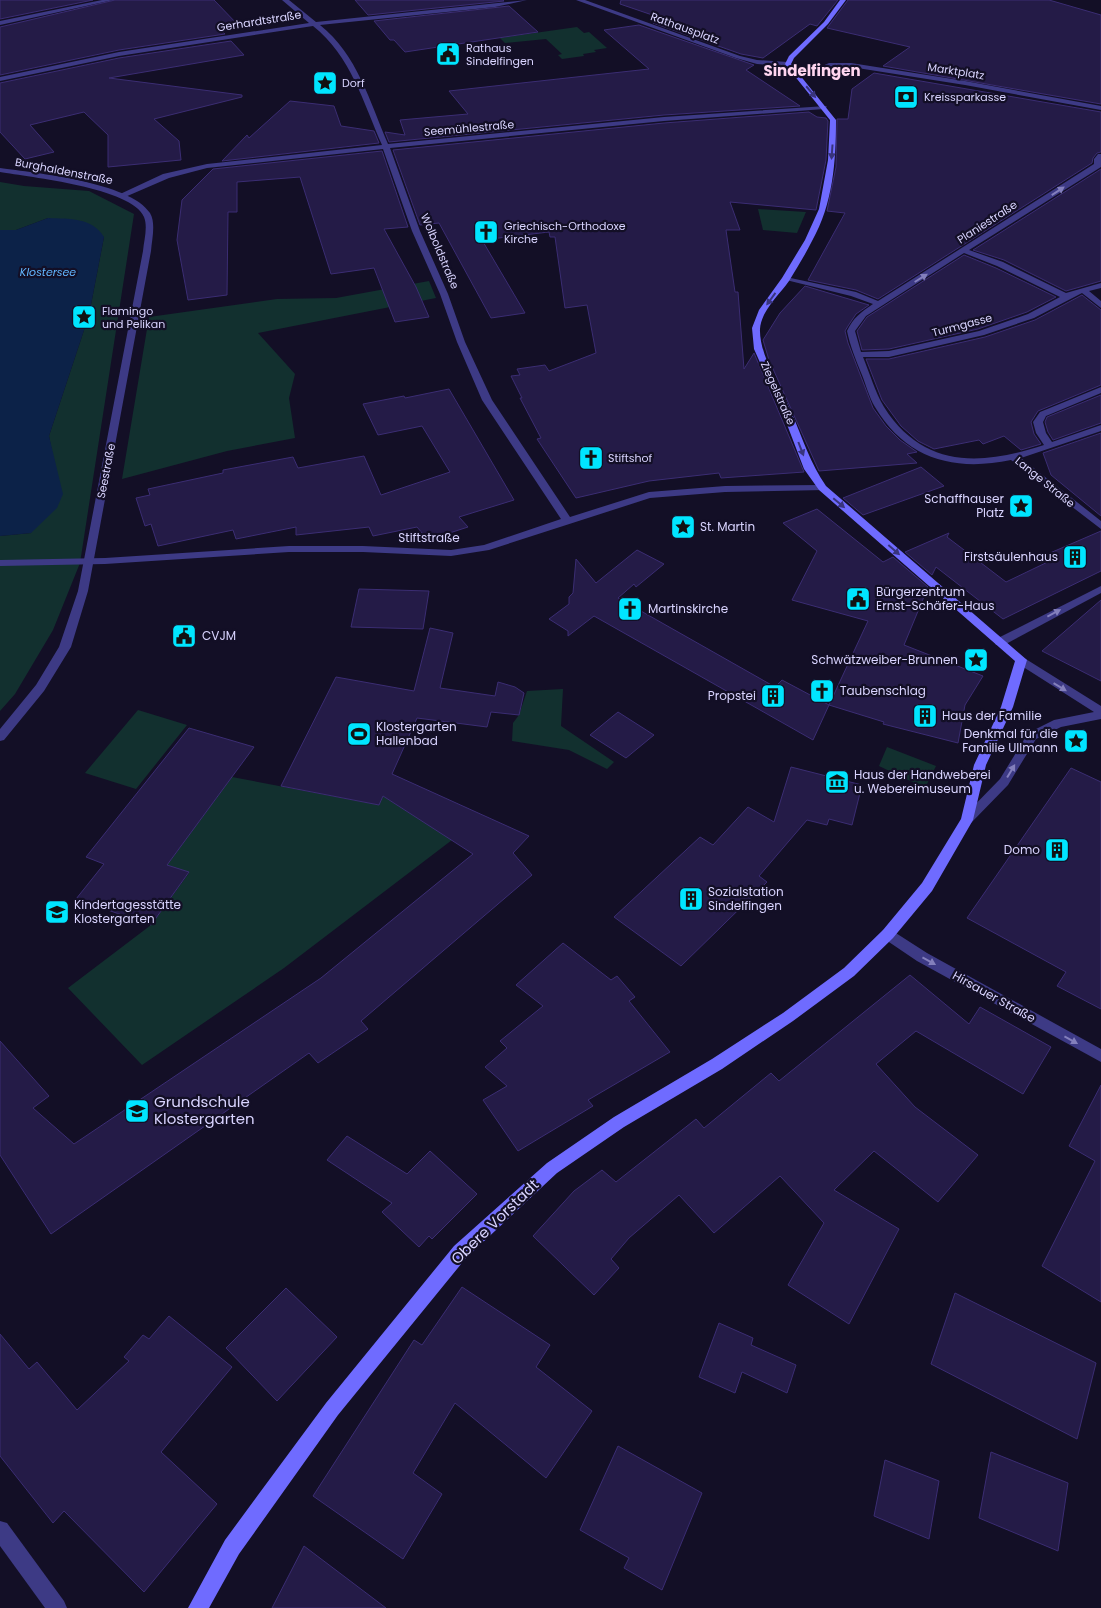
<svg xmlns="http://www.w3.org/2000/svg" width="1101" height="1608" font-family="Poppins,sans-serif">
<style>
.green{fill:#12302f}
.water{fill:#0c2248}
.building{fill:#241b47;stroke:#3b2d73}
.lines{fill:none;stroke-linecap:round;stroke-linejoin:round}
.pedestrian{fill:#3d3a85;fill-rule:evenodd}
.minor{fill:#3d3a85;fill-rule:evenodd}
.tertiary{fill:#3d3a85;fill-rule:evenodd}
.secondary{fill:#6f6bff;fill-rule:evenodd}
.oneway{fill:#38347d}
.oneway2{fill:#837fbc}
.labels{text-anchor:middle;stroke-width:4.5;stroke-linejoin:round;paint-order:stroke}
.far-street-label{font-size:11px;fill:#d9d4ff;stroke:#130f26}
.far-poi-label{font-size:11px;fill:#d9d4ff;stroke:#130f26;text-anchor:start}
.far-water-label{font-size:11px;font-style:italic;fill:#62b6ff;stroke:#130f26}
.poi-label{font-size:12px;fill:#d9d4ff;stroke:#130f26;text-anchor:start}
.street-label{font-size:12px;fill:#d9d4ff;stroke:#130f26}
.far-district-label{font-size:15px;font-weight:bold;fill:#ffd6f0;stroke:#130f26}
.near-poi-label{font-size:15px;fill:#d9d4ff;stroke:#130f26;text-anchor:start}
.near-street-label{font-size:15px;fill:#d9d4ff;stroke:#130f26}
</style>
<rect width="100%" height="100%" fill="#130f26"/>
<g class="green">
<path d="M577,27L584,33L589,32L607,48L594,50L596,52L583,54L584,56L562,59L558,55L562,54L546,39L505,43L500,38Z"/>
<path d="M0,182L24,186L89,191L134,214L80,563L53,630L15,694L0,711V536L31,533L54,461L49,436L89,315L104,237L48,218L16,230H0Z"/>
<path d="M758,209L806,212L797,233L763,230Z"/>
<path d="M429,281L436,298L258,333L295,374L289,398L295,438L227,451L122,479L149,317L277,299L336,298Z"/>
<path d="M563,689L561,726L614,762L607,769L569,750L512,741L513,723L519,715L527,691Z"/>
<path d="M138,710L187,725L136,789L85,773Z"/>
<path d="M887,747L936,766L925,788L879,766Z"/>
<path d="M232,777L379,805L383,796L452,840L284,968L142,1065L68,988L151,925L189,873L167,865Z"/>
</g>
<path class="water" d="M48,218C69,219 92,217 104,237L89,315L49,436L63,494L57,508L31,533L0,536V230H16Z"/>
<g class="building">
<path d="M0,0H93L0,19Z"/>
<path d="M115,0H214L239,26L220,29L225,34L119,50L0,75V27Z"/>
<path d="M355,0H503L504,1L368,15Z"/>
<path d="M621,0H838L817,26L810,24L763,58L741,54L653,23L667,20L620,4Z"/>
<path d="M848,0H1049L1101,15V104L883,66L910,47L827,28Z"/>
<path d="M509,6L538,32L405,52L394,40H390L374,21Z"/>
<path d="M639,25L754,65L746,70L800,106L664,115L389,142L385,132L405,135L400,120L468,114L449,91L649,69L604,30Z"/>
<path d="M231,41L244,55L109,78L242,95V97L154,119L179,141L181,160L108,167V135L84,112L30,125L54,152L25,159L0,132V83L119,58Z"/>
<path d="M874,73L1101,112V152L1097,153L1093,158L1092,163L878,299L856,290L808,280L845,213L827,211L836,167L837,119H848L852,89Z"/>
<path d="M290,101L334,106L341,126L374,131L379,143L222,161L247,135L249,138Z"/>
<path d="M809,112L817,117L826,118L828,121L826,160L816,210L730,202L740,230H726L735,292H738L744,369L754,353L804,472L721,478L719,473L649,481L576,498L537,439L541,438L520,398H522L511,376L520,375L517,369L545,365L549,371L596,353L587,305L565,308L555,237H550L549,232L482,240L525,313L491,318L439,223L420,225L393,150L664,123Z"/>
<path d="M382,151L408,227L384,229L416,287L429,317L395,322L374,268L331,274L300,177L237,182V212H228L227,295L188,300L177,240L182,200L213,169Z"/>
<path d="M1101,169V281L1066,291L1004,260L973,250Z"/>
<path d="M964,255L996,268L1056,297L1027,312L978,329L889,349L862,350L857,331L867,317Z"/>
<path d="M805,286L869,305L856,314L848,326L845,331L848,343L873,408L886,426L900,440L917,452L907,454L917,463L819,471L769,360L763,340L780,313Z"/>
<path d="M1082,295L1101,310V385L1038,411L1031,422L1034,434L1041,444L1021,450L1004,436L983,444L979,440L934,449L918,441L901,426L882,400L866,359H889L985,337L1035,320Z"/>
<path d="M449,389L514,500L459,517L468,527L428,540L417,527L373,536L369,527L296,535V527L236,539L233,530L158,546L151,524L145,526L136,498L150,495L148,489L223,473V470L293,457L298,468L364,456L381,495L450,472L422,426L378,435L363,404L404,396L405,398Z"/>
<path d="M1101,395V423L1053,440L1048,432L1045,422L1047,417Z"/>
<path d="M1101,433V516L1051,475L1043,453Z"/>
<path d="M921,467L944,486L863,515L843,498Z"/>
<path d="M817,509L883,562L893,557L928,587L904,645L983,676L965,705L958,743L883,724L884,722L829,705L868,621L792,600L817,551L783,523Z"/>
<path d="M1101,531V571L1003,619L936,567L932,575L905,552L949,533L947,537L1006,582L1056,558L1050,553Z"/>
<path d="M637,550L664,564L636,587L634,584L618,598L775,687L782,680L829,705L813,740L594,616L568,636V631L549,619L569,604V597L573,593L576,559L596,583Z"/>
<path d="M359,589L429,591L423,629L351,627Z"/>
<path d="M1101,600V681L1042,651Z"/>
<path d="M430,628L453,633L440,688L495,696L498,682L515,687L524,693L519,715L491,712L487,727L417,718L392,774L529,836L513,853L532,875L361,1021L368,1029L318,1063L309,1053L51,1234L0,1155V1041L49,1096L33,1108L74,1144L321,978L473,854L383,796L379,805L281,786L336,677L414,691Z"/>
<path d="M618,712L654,735L626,758L590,735Z"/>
<path d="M189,728L254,747L167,865L189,872L151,925L76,899L104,864L86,857Z"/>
<path d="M791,767L862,785L852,825L829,819L827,825L807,820L759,876L767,882L681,966L614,917L700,837L713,845L748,807L774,822Z"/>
<path d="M1071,768L1101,782V1009L1057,986L1066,972L967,918Z"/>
<path d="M563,943L611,980L617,976L635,997L629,1001L670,1052L588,1100L593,1106L518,1151L483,1100L507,1086L485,1067L507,1048L500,1041L543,1006L516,985Z"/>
<path d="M910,975L969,1024L980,1007L1051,1047L1023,1094L916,1031L876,1064L915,1107L978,1155L938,1202L874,1151L834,1190L899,1229L849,1324L788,1285L824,1223L780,1176L714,1233L679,1195L629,1238L611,1259L619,1268L594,1295L533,1236L574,1191L602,1170L616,1182L696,1119L704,1128L771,1073L779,1081Z"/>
<path d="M1101,1085V1302L1042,1266L1095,1161L1069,1146Z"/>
<path d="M347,1136L407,1174L430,1151L477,1194L432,1239L429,1236L419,1247L382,1212L392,1203L327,1160Z"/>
<path d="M462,1287L550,1345L536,1367L592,1411L546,1478L455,1403L413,1473L442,1494L403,1559L313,1496L414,1340L422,1345Z"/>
<path d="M286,1288L337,1337L277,1401L226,1348Z"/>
<path d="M955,1293L1096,1363L1077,1439L931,1364Z"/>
<path d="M169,1316L232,1367L161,1452L217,1504L144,1592L64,1511L53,1523L0,1456V1334L29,1369L37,1362L77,1410L129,1361L124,1357L143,1335L149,1339Z"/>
<path d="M719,1323L753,1338L751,1345L796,1365L787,1393L742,1372L735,1393L699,1377Z"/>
<path d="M618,1446L702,1493L662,1590L624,1568L629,1558L580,1530Z"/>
<path d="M991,1452L1068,1483L1058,1551L979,1518Z"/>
<path d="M885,1460L939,1481L929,1539L874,1516Z"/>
<path d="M304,1546L386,1608H272Z"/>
</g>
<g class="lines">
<path class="pedestrian" d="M829,63H851L965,81L1101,106V110L965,85L851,67H830L812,78L807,77L818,68Z"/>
<g class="minor">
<path d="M102,0H113L0,25V21Z"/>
<path d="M282,0H289L316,22L527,0L495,7L320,25C357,54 370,102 388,144L664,117L826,106L827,107L824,109L664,121L390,148L420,231L448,294L465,342L492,400L570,517L649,492L725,486L822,485L827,488L825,490L725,492L650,498L489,550L451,556L363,552H289L105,564L0,566V560L105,558L289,546H363L451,550L484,545L561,519L482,400L457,342L440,294L412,231L383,149L207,168L169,178L125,197L118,195L163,174L207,164L382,145C363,102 351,56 313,26L119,56L0,81V77L119,52L309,23Z"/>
<path d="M576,0H585L740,56L757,60L788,62L791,64L788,66L757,64L736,58Z"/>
<path d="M1098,154H1101V167L969,250L1003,262L1066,293L1101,283V288L1089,291L1101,301V308L1082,293L1034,318L984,335L889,357H863C870,374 875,392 884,407C924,470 983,465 1044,445L1036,433L1033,422L1040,412L1101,387V393L1046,416L1043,422L1046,433L1052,442L1101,425V431L1021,458L1101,521V529L1011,460C954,472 906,459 875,407C869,397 866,385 862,375C856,360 850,346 847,331C853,318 861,312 873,304L851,296L782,279L786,277L856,292L878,301L1094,164V159ZM964,253L997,266L1060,297L1028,314L979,331L889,351L861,352L855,331L866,316Z"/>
<path d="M1101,586V593L1004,645H996L994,642L996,639Z"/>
<path d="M1021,656L1101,706V719L1061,727L1036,739L1008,785L971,823H963L961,820L963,817L1000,779L1028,733L1054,720L1094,712L1017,663L1015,660Z"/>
<path d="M888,928L927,953L1101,1049V1062L917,961L883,938L881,934L883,930Z"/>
<path d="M0,1521L7,1523L64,1601L67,1608H45L0,1546Z"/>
</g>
<path class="tertiary" d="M0,168C35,173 130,182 150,213C156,223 152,239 151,251L88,591L71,647L44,691L4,740L0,741V729L36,685L59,647L78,591L143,251C144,240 148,227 144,217C133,188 29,177 0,172Z"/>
<path class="secondary" d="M840,0H846L828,24L794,58L791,64L836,120C836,162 833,204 812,241C805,255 797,268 789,281C779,295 761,311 760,329C759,356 782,389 792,414C803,439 810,463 826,486L1027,660L1013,707L986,765L973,820L932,891L893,938L854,976L793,1021L722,1069L624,1127L557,1173L466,1258L338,1415L239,1554L209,1608H188L225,1540L258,1495L326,1403L454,1246L547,1163L614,1117L712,1059L783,1013L844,968L883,930L922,883L961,819L974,765L1001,707L1015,661L819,490L804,469L783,414L754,349L752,328L759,310L782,278L805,240L819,209L828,160L830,120L785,64L789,56L824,22Z"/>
</g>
<defs><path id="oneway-solid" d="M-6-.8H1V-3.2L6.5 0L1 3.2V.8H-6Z" transform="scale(1.25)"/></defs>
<g class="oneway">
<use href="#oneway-solid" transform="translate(811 92) rotate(50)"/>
<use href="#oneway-solid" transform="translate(832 152) rotate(94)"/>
<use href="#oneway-solid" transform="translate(771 299) rotate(126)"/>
<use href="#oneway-solid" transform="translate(801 449) rotate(69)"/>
<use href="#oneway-solid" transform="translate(839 503) rotate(40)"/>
<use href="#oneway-solid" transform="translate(894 550) rotate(41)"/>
</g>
<g class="oneway2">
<use href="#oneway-solid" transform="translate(1058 191) rotate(-33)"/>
<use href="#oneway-solid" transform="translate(921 278) rotate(-32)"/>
<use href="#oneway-solid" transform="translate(1054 613) rotate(-28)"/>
<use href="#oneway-solid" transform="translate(1060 687) rotate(31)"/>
<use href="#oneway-solid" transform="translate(1011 771) rotate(-59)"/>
<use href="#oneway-solid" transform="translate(929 961) rotate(29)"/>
<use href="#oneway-solid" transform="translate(1071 1040) rotate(29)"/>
</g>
<defs>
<symbol id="civic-square" viewBox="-11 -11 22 22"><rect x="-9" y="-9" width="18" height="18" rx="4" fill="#00e5ff" stroke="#130f26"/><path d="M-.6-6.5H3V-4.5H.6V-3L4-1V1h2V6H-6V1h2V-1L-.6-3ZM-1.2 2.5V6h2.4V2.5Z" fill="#111"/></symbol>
<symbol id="sight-square" viewBox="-11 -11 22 22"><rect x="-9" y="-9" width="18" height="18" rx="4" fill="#00e5ff" stroke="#130f26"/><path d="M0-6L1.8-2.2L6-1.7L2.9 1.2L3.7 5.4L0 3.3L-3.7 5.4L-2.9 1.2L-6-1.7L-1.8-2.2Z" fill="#111"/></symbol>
<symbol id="bank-square" viewBox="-11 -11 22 22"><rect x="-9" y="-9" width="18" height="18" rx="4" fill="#00e5ff" stroke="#130f26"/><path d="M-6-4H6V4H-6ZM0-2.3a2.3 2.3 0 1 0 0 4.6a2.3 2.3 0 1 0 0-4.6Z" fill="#111"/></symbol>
<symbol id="church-square" viewBox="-11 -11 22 22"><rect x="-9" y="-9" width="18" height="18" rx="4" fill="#00e5ff" stroke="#130f26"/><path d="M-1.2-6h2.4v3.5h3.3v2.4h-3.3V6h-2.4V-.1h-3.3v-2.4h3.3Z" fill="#111"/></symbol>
<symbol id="building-square" viewBox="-11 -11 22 22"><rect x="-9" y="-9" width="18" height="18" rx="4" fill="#00e5ff" stroke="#130f26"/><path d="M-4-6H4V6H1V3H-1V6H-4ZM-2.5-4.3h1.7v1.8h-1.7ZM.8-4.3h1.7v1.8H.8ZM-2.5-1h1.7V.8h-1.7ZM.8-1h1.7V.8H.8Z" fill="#111"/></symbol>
<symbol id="stadium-square" viewBox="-11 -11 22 22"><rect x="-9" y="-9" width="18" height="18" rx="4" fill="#00e5ff" stroke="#130f26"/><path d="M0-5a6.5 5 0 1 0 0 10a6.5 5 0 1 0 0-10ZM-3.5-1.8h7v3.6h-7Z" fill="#111"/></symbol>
<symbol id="museum-square" viewBox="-11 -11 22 22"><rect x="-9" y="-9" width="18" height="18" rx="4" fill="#00e5ff" stroke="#130f26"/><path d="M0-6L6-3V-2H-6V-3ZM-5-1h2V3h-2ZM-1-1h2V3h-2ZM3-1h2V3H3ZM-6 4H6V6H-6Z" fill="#111"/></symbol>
<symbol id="school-square" viewBox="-11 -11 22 22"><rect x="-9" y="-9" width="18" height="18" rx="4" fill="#00e5ff" stroke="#130f26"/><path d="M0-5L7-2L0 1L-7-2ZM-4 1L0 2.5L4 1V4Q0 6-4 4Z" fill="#111"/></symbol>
</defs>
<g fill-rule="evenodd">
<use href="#civic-square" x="434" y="40" width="28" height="28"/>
<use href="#sight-square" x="311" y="69" width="28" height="28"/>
<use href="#bank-square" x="892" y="83" width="28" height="28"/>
<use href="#church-square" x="472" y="218" width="28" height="28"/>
<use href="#sight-square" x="70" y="303" width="28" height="28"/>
<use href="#church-square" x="577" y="444" width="28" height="28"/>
<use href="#sight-square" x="1007" y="492" width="28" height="28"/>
<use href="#sight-square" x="669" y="513" width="28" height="28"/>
<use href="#building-square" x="1061" y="543" width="28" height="28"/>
<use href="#civic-square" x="844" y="585" width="28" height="28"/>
<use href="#church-square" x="616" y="595" width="28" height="28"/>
<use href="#civic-square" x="170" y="622" width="28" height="28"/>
<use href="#sight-square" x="962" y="646" width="28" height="28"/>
<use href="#church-square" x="808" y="677" width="28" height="28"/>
<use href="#building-square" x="759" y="682" width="28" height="28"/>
<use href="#building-square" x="911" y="702" width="28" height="28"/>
<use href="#stadium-square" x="345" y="720" width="28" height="28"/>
<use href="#sight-square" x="1062" y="727" width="28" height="28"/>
<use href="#museum-square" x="823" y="768" width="28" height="28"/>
<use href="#building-square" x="1043" y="836" width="28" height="28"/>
<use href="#building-square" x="677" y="885" width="28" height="28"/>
<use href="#school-square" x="43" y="898" width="28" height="28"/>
<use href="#school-square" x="123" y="1097" width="28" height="28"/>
</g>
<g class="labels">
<g class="far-street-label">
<text transform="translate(259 21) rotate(-9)" y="4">Gerhardtstraße</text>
<text transform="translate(685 28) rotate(20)" y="4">Rathausplatz</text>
<text transform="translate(956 71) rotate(9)" y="4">Marktplatz</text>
<text transform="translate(469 128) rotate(-5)" y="4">Seemühlestraße</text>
<text transform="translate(64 171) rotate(11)" y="4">Burghaldenstraße</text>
<text transform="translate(987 222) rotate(-33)" y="4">Planiestraße</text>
<text transform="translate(440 251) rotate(67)" y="4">Wolboldstraße</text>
<text transform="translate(962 325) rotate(-15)" y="4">Turmgasse</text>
<text transform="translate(778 393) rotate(66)" y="4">Ziegelstraße</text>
<text transform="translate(106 471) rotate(-79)" y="4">Seestraße</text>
<text transform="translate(1045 482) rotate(39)" y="4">Lange Straße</text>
</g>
<g class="far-poi-label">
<text x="466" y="52">Rathaus<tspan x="466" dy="13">Sindelfingen</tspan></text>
<text x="342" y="87">Dorf</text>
<text x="924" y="101">Kreissparkasse</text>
<text x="504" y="230">Griechisch-Orthodoxe<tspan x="504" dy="13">Kirche</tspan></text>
<text x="102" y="315">Flamingo<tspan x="102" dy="13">und Pelikan</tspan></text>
<text x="608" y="462">Stiftshof</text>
</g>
<g class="far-water-label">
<text x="48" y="276">Klostersee</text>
</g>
<g class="poi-label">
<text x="1004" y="503" text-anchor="end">Schaffhauser<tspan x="1004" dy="14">Platz</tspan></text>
<text x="700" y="531">St. Martin</text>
<text x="1058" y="561" text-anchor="end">Firstsäulenhaus</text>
<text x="876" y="596">Bürgerzentrum<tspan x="876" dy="14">Ernst-Schäfer-Haus</tspan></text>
<text x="648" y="613">Martinskirche</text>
<text x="202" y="640">CVJM</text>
<text x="958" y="664" text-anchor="end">Schwätzweiber-Brunnen</text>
<text x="840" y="695">Taubenschlag</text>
<text x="756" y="700" text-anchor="end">Propstei</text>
<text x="942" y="720">Haus der Familie</text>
<text x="376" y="731">Klostergarten<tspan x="376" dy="14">Hallenbad</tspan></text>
<text x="1058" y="738" text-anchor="end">Denkmal für die<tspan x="1058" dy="14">Familie Ullmann</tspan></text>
<text x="854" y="779">Haus der Handweberei<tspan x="854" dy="14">u. Webereimuseum</tspan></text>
<text x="1040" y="854" text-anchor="end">Domo</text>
<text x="708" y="896">Sozialstation<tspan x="708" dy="14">Sindelfingen</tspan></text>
<text x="74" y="909">Kindertagesstätte<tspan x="74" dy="14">Klostergarten</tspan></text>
</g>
<g class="street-label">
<text x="429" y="542">Stiftstraße</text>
<text transform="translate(994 997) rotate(29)" y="4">Hirsauer Straße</text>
</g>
<g class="far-district-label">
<text x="812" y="76">Sindelfingen</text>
</g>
<g class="near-poi-label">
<text x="154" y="1107">Grundschule<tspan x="154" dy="17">Klostergarten</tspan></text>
</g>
<g class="near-street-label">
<text transform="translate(495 1222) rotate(-44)" y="5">Obere Vorstadt</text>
</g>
</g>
</svg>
